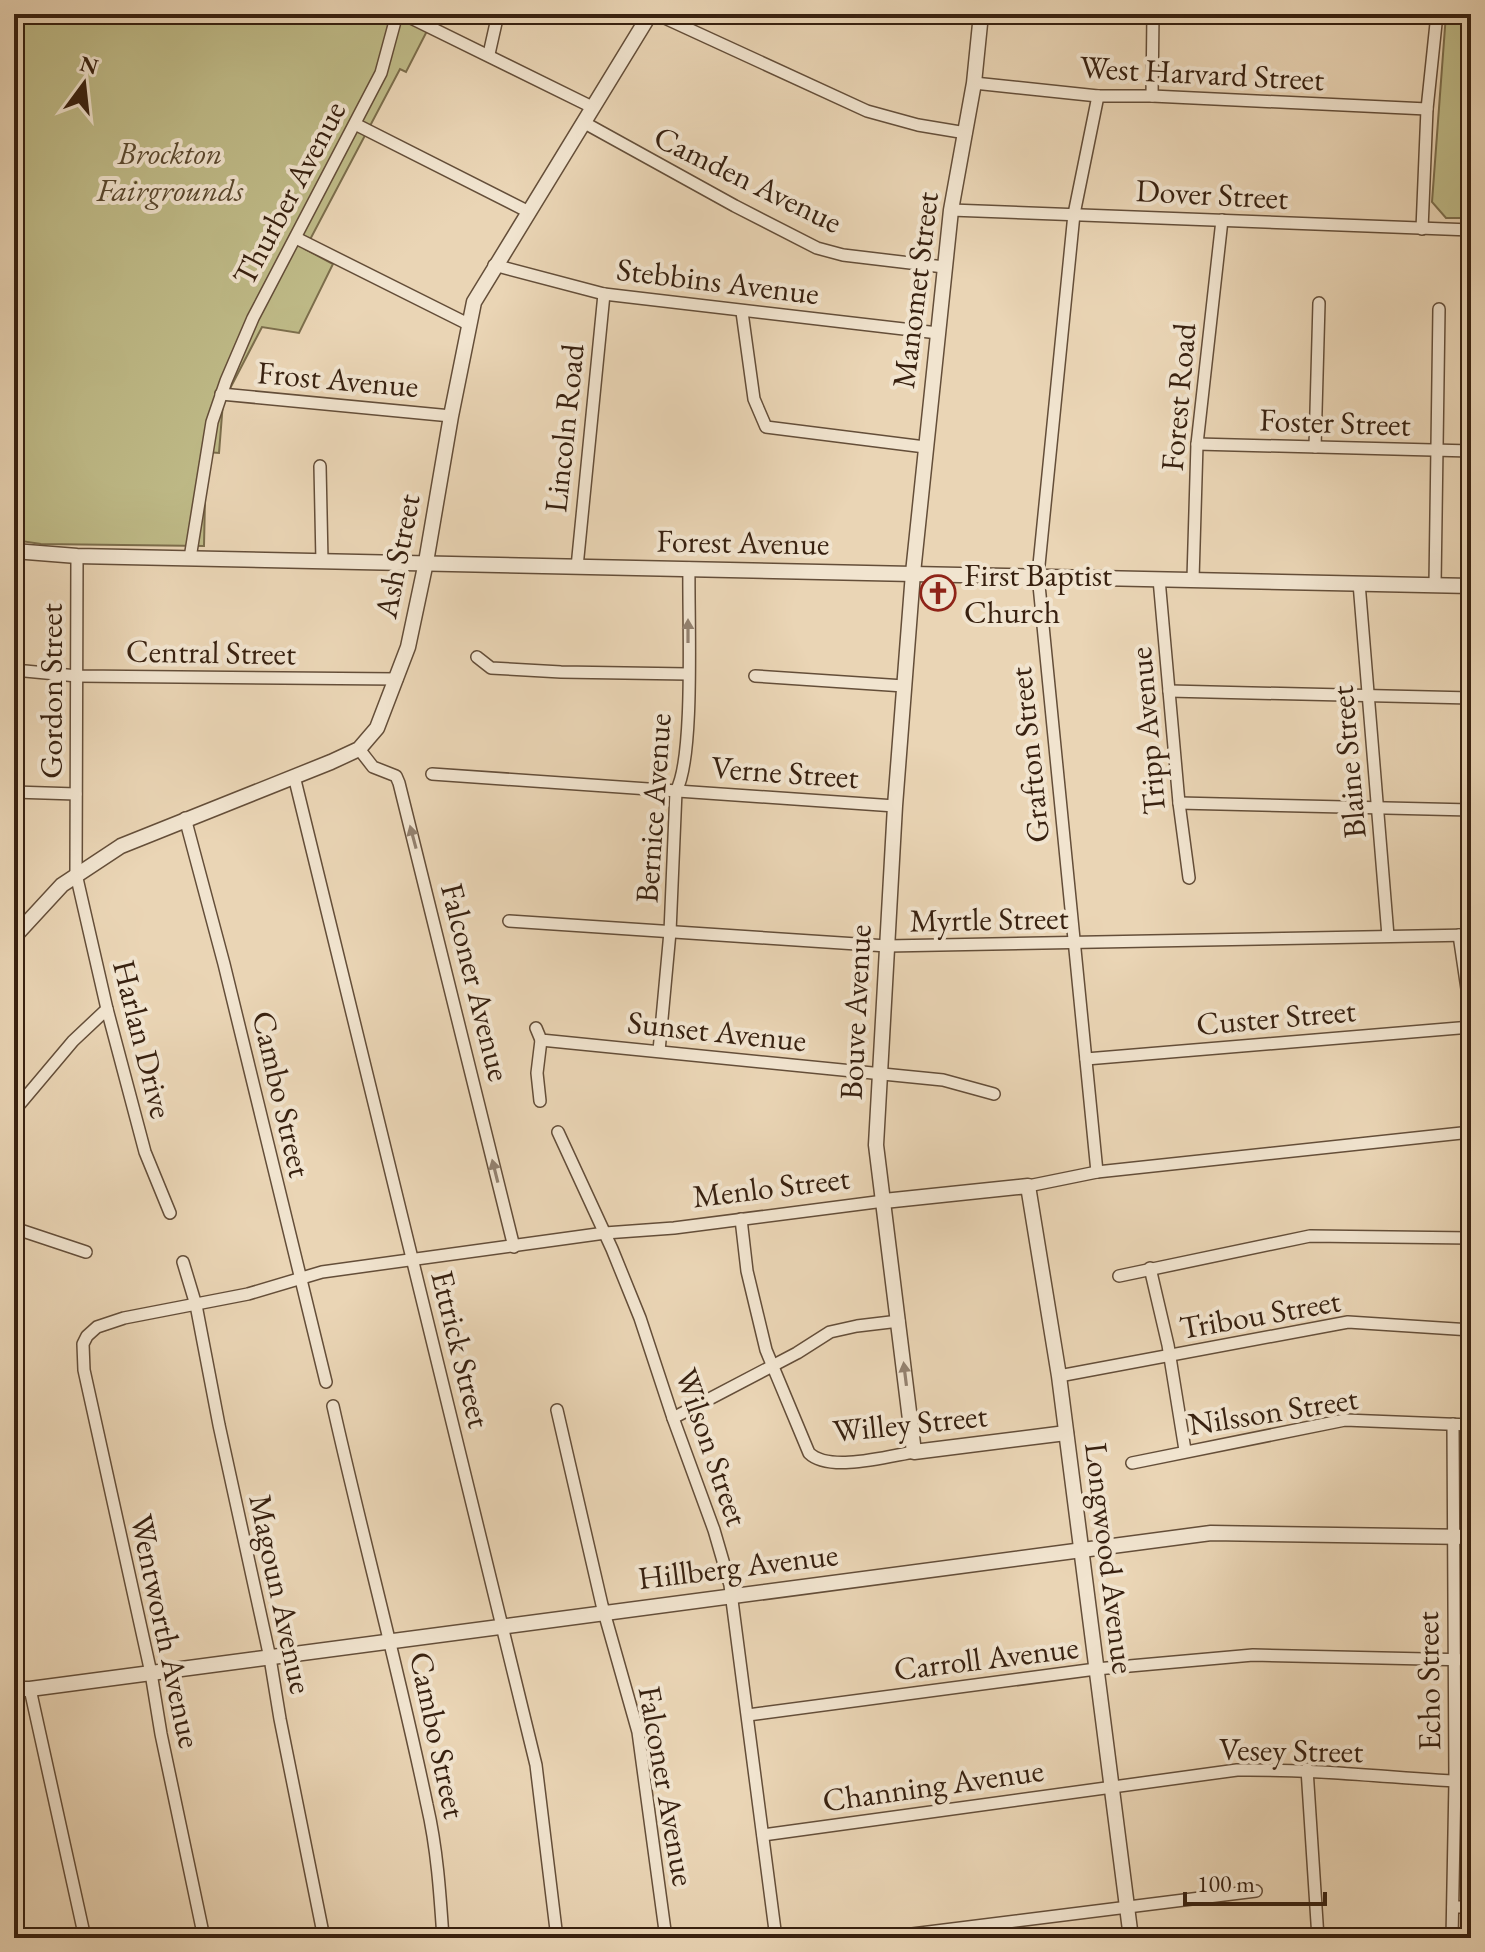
<svg xmlns="http://www.w3.org/2000/svg" width="1485" height="1952" font-family="'EB Garamond',serif">
<style>
.park{fill:#bfbb88;stroke:#7c6e4c;stroke-width:2}
.lines{fill:none;stroke-linecap:round;stroke-linejoin:round}
.minor-casing{stroke:#644e39;stroke-width:14}
.tertiary-casing{stroke:#644e39;stroke-width:17}
.minor{stroke:#f1e4cf;stroke-width:11}
.tertiary{stroke:#f1e4cf;stroke-width:14}
.oneway{fill:#948270}
.labels{text-anchor:middle;stroke-width:8;stroke-linejoin:round;paint-order:stroke}
.street-label{font-size:32px;fill:#382110;stroke:#f1e4cf}
.park-label{font-size:32px;font-style:italic;fill:#5a482e;stroke:#f1e4cf}
.poi-label{font-size:32px;fill:#382110;stroke:#f1e4cf;text-anchor:start}
</style>
<rect width="100%" height="100%" fill="#ead5b5"/>
<filter id="stains"><feTurbulence type="fractalNoise" baseFrequency=".0025" numOctaves="4"/><feColorMatrix values="0 0 0 0 .2 0 0 0 0 .09 0 0 0 0 .02 0 0 0 .5 -.17"/></filter>
<radialGradient id="worn" r=".72"><stop offset=".6" stop-color="#630" stop-opacity="0"/><stop offset="1" stop-color="#630" stop-opacity=".3"/></radialGradient>
<g class="park">
<path d="M14,14H393L427,31L406,72L400,69L305,249L333,264L299,333L262,327L223,402L219,453L206,452L204,546L41,544L14,540Z"/>
<path d="M1446,14H1471V218H1446L1432,202Z"/>
</g>
<g class="lines">
<defs>
<g id="minor">
<path d="M403,14L592,107"/>
<path d="M656,14L867,111L918,125L966,133"/>
<path d="M489,54L498,14"/>
<path d="M974,83L1098,96H1152L1427,109"/>
<path d="M1152,96L1153,14"/>
<path d="M583,122L735,206L817,248L843,255L944,267"/>
<path d="M355,124L527,211"/>
<path d="M951,210L1471,230"/>
<path d="M1422,229L1427,109L1437,14"/>
<path d="M296,238L468,324"/>
<path d="M494,265L604,294L938,333"/>
<path d="M742,312L754,399L766,427L925,447"/>
<path d="M221,394L451,416"/>
<path d="M1197,444L1471,451"/>
<path d="M1315,447L1319,303"/>
<path d="M320,466L322,561"/>
<path d="M77,556L76,874L107,1009L145,1152L170,1213"/>
<path d="M190,558L212,422L226,381L253,318L381,73L397,14"/>
<path d="M577,567L604,294"/>
<path d="M1159,579L1179,803L1189,878"/>
<path d="M1193,579L1197,444L1222,220"/>
<path d="M1359,583L1388,936"/>
<path d="M1435,585L1439,309"/>
<path d="M477,657L491,668L561,672L688,674"/>
<path d="M25,671L77,676L397,679"/>
<path d="M755,676L904,686"/>
<path d="M1169,691L1471,698"/>
<path d="M359,749L373,767L396,776L399,783L514,1247"/>
<path d="M432,774L895,806"/>
<path d="M294,776L536,1765L557,1938"/>
<path d="M14,792L76,794"/>
<path d="M1179,803L1471,810"/>
<path d="M185,818L224,964L326,1382"/>
<path d="M509,921L887,946L1471,935"/>
<path d="M1459,935L1471,1016"/>
<path d="M536,1028L541,1040L943,1080L994,1094"/>
<path d="M659,1051L670,932L676,791C695,758 688,614 689,568"/>
<path d="M1086,1059L1471,1027"/>
<path d="M540,1101L537,1073L541,1040"/>
<path d="M14,1111L73,1041L107,1009"/>
<path d="M558,1132L612,1249L640,1318L673,1418L714,1530L730,1585L776,1938"/>
<path d="M1097,1172L1038,575L1074,214L1098,96"/>
<path d="M1028,1186L1097,1172L1471,1132"/>
<path d="M741,1219L747,1271L766,1350L809,1453C829,1473 889,1456 914,1452"/>
<path d="M14,1228L86,1252"/>
<path d="M183,1262L196,1305L219,1425L270,1658L280,1719L324,1938"/>
<path d="M1150,1268L1168,1345L1185,1450"/>
<path d="M1119,1276L1310,1236L1471,1238"/>
<path d="M1059,1376L1348,1322L1471,1330"/>
<path d="M333,1406C363,1539 399,1671 427,1805C437,1848 440,1893 443,1938"/>
<path d="M557,1410L602,1605L638,1732L666,1938"/>
<path d="M673,1418L797,1353L830,1332L857,1326L899,1321"/>
<path d="M1132,1463L1345,1420L1471,1425"/>
<path d="M30,1689L85,1938"/>
<path d="M748,1715L1096,1669L1253,1655L1471,1660"/>
<path d="M1307,1769L1318,1938"/>
<path d="M763,1835L1237,1770C1315,1769 1393,1778 1471,1782"/>
<path d="M1453,1907H1471"/>
<path d="M204,1938L161,1734L151,1673L84,1370L83,1344L87,1336L97,1327L124,1318L248,1294L322,1272L605,1233L674,1228L884,1201"/>
<path d="M880,1938L1256,1891"/>
<path d="M1452,1938L1455,1781L1453,1424"/>
</g>
<g id="tertiary">
<path d="M981,14L974,83L951,210L913,573L895,806L876,1145L914,1452L1066,1433"/>
<path d="M14,551L77,556L1471,586"/>
<path d="M14,937L62,885L121,846L331,762L359,749L377,728L408,647L426,562L451,416L474,302L650,14"/>
<path d="M884,1201L1028,1186L1059,1376L1131,1938"/>
<path d="M14,1689H30L1211,1533L1471,1537"/>
</g>
</defs>
<use href="#minor" class="minor-casing"/>
<use href="#tertiary" class="tertiary-casing"/>
<use href="#minor" class="minor"/>
<use href="#tertiary" class="tertiary"/>
</g>
<defs><path id="oneway-solid" d="M-6-.8H1V-3.2L6.5 0L1 3.2V.8H-6Z" transform="scale(2)"/></defs>
<g class="oneway">
<use href="#oneway-solid" transform="translate(688 631) rotate(-90)"/>
<use href="#oneway-solid" transform="translate(413 837) rotate(-105)"/>
<use href="#oneway-solid" transform="translate(495 1171) rotate(-104)"/>
<use href="#oneway-solid" transform="translate(905 1374) rotate(-97)"/>
</g>
<defs>
<symbol id="church-ring" viewBox="-11 -11 22 22"><circle r="9.5" fill="#f1e4cf" stroke="#8f2418" stroke-width="1.5"/><path d="M-1.2-6h2.4v3.5h3.3v2.4h-3.3V6h-2.4V-.1h-3.3v-2.4h3.3Z" fill="#8f2418"/></symbol>
</defs>
<g fill-rule="evenodd">
<use href="#church-ring" x="918" y="573" width="40" height="40"/>
</g>
<g class="labels">
<g class="street-label">
<text transform="translate(1202 73) rotate(3)" y="11">West Harvard Street</text>
<text transform="translate(748 179) rotate(26)" y="11">Camden Avenue</text>
<text transform="translate(289 193) rotate(-62)" y="11">Thurber Avenue</text>
<text transform="translate(1212 194) rotate(3)" y="11">Dover Street</text>
<text transform="translate(718 281) rotate(7)" y="11">Stebbins Avenue</text>
<text transform="translate(915 290) rotate(-83)" y="11">Manomet Street</text>
<text transform="translate(338 379) rotate(5)" y="11">Frost Avenue</text>
<text transform="translate(1178 397) rotate(-85)" y="11">Forest Road</text>
<text transform="translate(1335 422) rotate(2)" y="11">Foster Street</text>
<text transform="translate(564 428) rotate(-84)" y="11">Lincoln Road</text>
<text transform="translate(743 542) rotate(1)" y="11">Forest Avenue</text>
<text transform="translate(397 556) rotate(-79)" y="11">Ash Street</text>
<text transform="translate(211 652) rotate(1)" y="11">Central Street</text>
<text transform="translate(51 691) rotate(-90)" y="11">Gordon Street</text>
<text transform="translate(1147 731) rotate(-95)" y="11">Tripp Avenue</text>
<text transform="translate(1029 755) rotate(-96)" y="11">Grafton Street</text>
<text transform="translate(1348 762) rotate(-95)" y="11">Blaine Street</text>
<text transform="translate(785 772) rotate(4)" y="11">Verne Street</text>
<text transform="translate(653 808) rotate(-86)" y="11">Bernice Avenue</text>
<text transform="translate(989 919) rotate(-1)" y="11">Myrtle Street</text>
<text transform="translate(476 982) rotate(76)" y="11">Falconer Avenue</text>
<text transform="translate(855 1012) rotate(-87)" y="11">Bouve Avenue</text>
<text transform="translate(1276 1017) rotate(-5)" y="11">Custer Street</text>
<text transform="translate(717 1031) rotate(6)" y="11">Sunset Avenue</text>
<text transform="translate(143 1039) rotate(76)" y="11">Harlan Drive</text>
<text transform="translate(282 1094) rotate(77)" y="11">Cambo Street</text>
<text transform="translate(771 1187) rotate(-7)" y="11">Menlo Street</text>
<text transform="translate(1260 1314) rotate(-10)" y="11">Tribou Street</text>
<text transform="translate(461 1349) rotate(76)" y="11">Ettrick Street</text>
<text transform="translate(1273 1411) rotate(-9)" y="11">Nilsson Street</text>
<text transform="translate(910 1423) rotate(-6)" y="11">Willey Street</text>
<text transform="translate(712 1447) rotate(71)" y="11">Wilson Street</text>
<text transform="translate(1110 1558) rotate(83)" y="11">Longwood Avenue</text>
<text transform="translate(738 1566) rotate(-7)" y="11">Hillberg Avenue</text>
<text transform="translate(281 1594) rotate(78)" y="11">Magoun Avenue</text>
<text transform="translate(166 1631) rotate(78)" y="11">Wentworth Avenue</text>
<text transform="translate(986 1658) rotate(-7)" y="11">Carroll Avenue</text>
<text transform="translate(1428 1681) rotate(-91)" y="11">Echo Street</text>
<text transform="translate(438 1735) rotate(78)" y="11">Cambo Street</text>
<text transform="translate(1291 1750) rotate(1)" y="11">Vesey Street</text>
<text transform="translate(933 1785) rotate(-8)" y="11">Channing Avenue</text>
<text transform="translate(667 1786) rotate(80)" y="11">Falconer Avenue</text>
</g>
<g class="park-label">
<text x="170" y="164">Brockton<tspan x="170" dy="37">Fairgrounds</tspan></text>
</g>
<g class="poi-label">
<text x="964" y="586">First Baptist<tspan x="964" dy="37">Church</tspan></text>
</g>
</g>
<rect width="1485" height="1952" fill="none" stroke="#ead5b5" stroke-width="48"/>
<rect x="16" y="16" width="1453" height="1920" fill="none" stroke="#382110" stroke-width="4"/>
<rect x="24" y="24" width="1437" height="1904" fill="none" stroke="#382110" stroke-width="2"/>
<g transform="translate(84 84) rotate(15)" stroke="#f1e4cf" stroke-width="6" paint-order="stroke">
<path d="M0-6L14 30L0 20L-14 30Z" fill="#382110"/>
<text y="-12" font-size="22" font-weight="bold" text-anchor="middle" fill="#382110">N</text>
</g>
<path d="M1185 1892v12h140v-12" fill="none" stroke="#382110" stroke-width="4"/>
<text x="1197" y="1892" font-size="24" fill="#382110" stroke="#f1e4cf" stroke-width="6" paint-order="stroke">100 m</text>
<rect width="100%" height="100%" filter="url(#stains)"/>
<rect width="100%" height="100%" fill="url(#worn)"/>
</svg>
